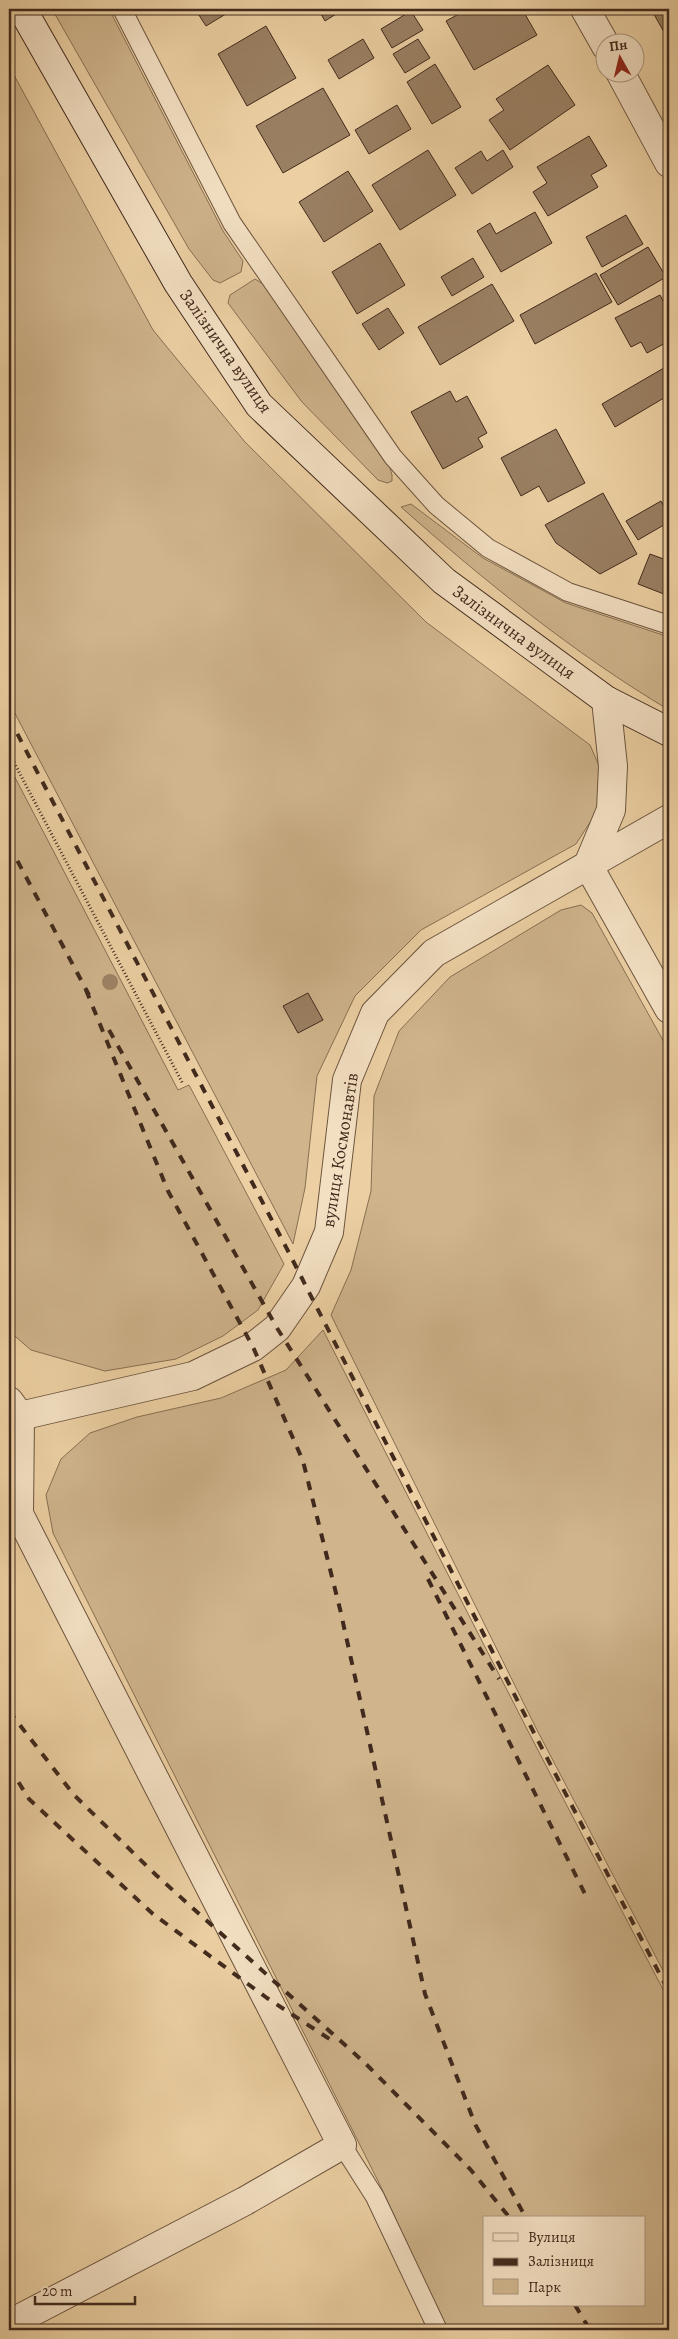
<svg xmlns="http://www.w3.org/2000/svg" width="678" height="2339" font-family="Alegreya,serif">
<style>
.green{fill:#cfb48c;stroke:#886f54;fill-rule:evenodd}
.building{fill:#9a8063;stroke:#412a1d}
.lines{fill:none;stroke-linecap:round;stroke-linejoin:round}
.lane-casing{stroke:#6c543e;stroke-width:20}
.street-casing{stroke:#6c543e;stroke-width:30}
.secondary-casing{stroke:#412a1d;stroke-width:30}
.path{stroke:#412a1d;stroke-width:3;stroke-dasharray:1 2.5;stroke-linecap:butt}
.lane{stroke:#f3e0c3;stroke-width:18}
.street{stroke:#f3e0c3;stroke-width:28}
.secondary{stroke:#f3e0c3;stroke-width:28}
.rail{stroke:#412a1d;stroke-width:4;stroke-dasharray:9 9;stroke-linecap:butt}
.tree{fill:#9d8465}
.labels{text-anchor:middle;stroke-width:4;stroke-linejoin:round;paint-order:stroke}
.street-label{font-size:18px;fill:#412a1d;stroke:#f3e0c3}
</style>
<rect width="100%" height="100%" fill="#ecd0a3"/>
<filter id="stains"><feTurbulence type="fractalNoise" baseFrequency=".004" numOctaves="4"/><feColorMatrix values="0 0 0 0 .2 0 0 0 0 .09 0 0 0 0 .02 0 0 0 .5 -.17"/></filter>
<radialGradient id="worn" r=".72"><stop offset=".6" stop-color="#630" stop-opacity="0"/><stop offset="1" stop-color="#630" stop-opacity=".3"/></radialGradient>
<g class="green">
<path d="M52,9H109L223,231L243,261L241,272L220,283L213,280L189,249Z"/>
<path d="M9,66L153,330L245,442L426,622L590,745L600,768L598,810L576,844L421,930L355,996L317,1076L305,1188L293,1244L9,702Z"/>
<path d="M255,279L263,284L388,461L392,475V481L387,483L378,480L302,402L228,303L230,295Z"/>
<path d="M411,504L483,558L566,603L669,637V710C575,654 483,580 401,507Z"/>
<path d="M9,766L178,1090L189,1085L284,1264L258,1310L223,1336L176,1359L105,1371L31,1350L9,1331Z"/>
<path d="M581,905L592,913L669,1051V1982L536,1728L331,1315L351,1270L371,1191L374,1096L399,1031L450,977L561,910Z"/>
<path d="M323,1330L529,1733L669,2001V2330H447L381,2187L53,1533L46,1495L61,1459L90,1433L137,1417L221,1398L286,1370ZM484,2218H644V2305H484Z"/>
</g>
<g class="building">
<path d="M195,9H234L206,26Z"/>
<path d="M318,9H344L325,21Z"/>
<path d="M468,9H522L537,35L474,70L446,21Z"/>
<path d="M651,9H669V41Z"/>
<path d="M411,11L423,30L392,48L381,29Z"/>
<path d="M266,26L296,78L247,106L218,54Z"/>
<path d="M363,39L374,58L339,79L328,60Z"/>
<path d="M418,39L430,58L405,73L393,54Z"/>
<path d="M435,64L461,107L432,124L407,82Z"/>
<path d="M548,65L575,105L510,150L489,120L504,110L496,99Z"/>
<path d="M323,88L350,135L283,173L256,126Z"/>
<path d="M397,105L411,129L369,154L355,130Z"/>
<path d="M589,136L607,166L591,175L598,187L548,216L533,192L547,183L537,167Z"/>
<path d="M428,150L456,195L400,230L372,185Z"/>
<path d="M503,150L513,167L472,194L455,168L481,151L487,161Z"/>
<path d="M348,171L373,211L324,242L299,202Z"/>
<path d="M535,212L552,243L501,272L477,231L490,223L496,234Z"/>
<path d="M626,215L643,244L602,267L586,237Z"/>
<path d="M380,243L405,285L357,314L332,272Z"/>
<path d="M648,247L666,277L618,305L600,275Z"/>
<path d="M473,258L484,277L452,296L441,277Z"/>
<path d="M596,273L612,302L535,344L520,315Z"/>
<path d="M492,284L514,321L440,365L418,327Z"/>
<path d="M660,295L669,312V341L647,353L641,342L631,347L615,318Z"/>
<path d="M388,308L404,333L379,350L362,324Z"/>
<path d="M669,365V395L615,427L602,404Z"/>
<path d="M450,391L456,402L467,396L487,433L478,438L483,447L443,469L411,412Z"/>
<path d="M556,429L585,483L548,502L539,486L521,496L501,458Z"/>
<path d="M603,493L637,554L600,574L556,543L545,525Z"/>
<path d="M661,501L669,516V522L638,540L626,521Z"/>
<path d="M650,554L669,561V596L638,584Z"/>
<path d="M308,993L323,1020L298,1033L283,1006Z"/>
</g>
<g class="lines">
<defs>
<g id="lane">
<path d="M122,9L232,223L393,457L436,505L488,548L568,592L669,625"/>
<path d="M342,2145L375,2197L438,2330"/>
</g>
<g id="street">
<path d="M585,9L606,46"/>
<path d="M620,72L669,163"/>
<path d="M606,700L613,766L611,810L588,865L669,1009"/>
<path d="M9,1401L20,1416L19,1514L342,2145L245,2201L9,2324"/>
<path d="M20,1416L193,1376L253,1347L277,1328L306,1286L329,1232L347,1080L375,1013L434,953L669,819"/>
</g>
<path id="secondary" d="M22,9L178,283L259,405L444,581L606,700L669,732"/>
</defs>
<use href="#lane" class="lane-casing"/>
<use href="#street" class="street-casing"/>
<use href="#secondary" class="secondary-casing"/>
<path class="path" d="M9,753L183,1084"/>
<use href="#lane" class="lane"/>
<use href="#street" class="street"/>
<use href="#secondary" class="secondary"/>
<g class="rail">
<path d="M9,718L287,1249L533,1731L669,1992"/>
<path d="M9,845L89,995"/>
<path d="M86,990L168,1191L253,1347L303,1461L340,1609L425,1994L475,2124L526,2218"/>
<path d="M9,1029L11,1034"/>
<path d="M109,1030L277,1328L499,1679"/>
<path d="M428,1579L588,1900"/>
<path d="M9,1711L74,1795L156,1875L365,2063L470,2169L510,2218"/>
<path d="M9,1767L29,1799L153,1914L267,1998L331,2040"/>
<path d="M575,2305L590,2330"/>
</g>
</g>
<circle class="tree" cx="110" cy="982" r="8"/>
<g class="labels">
<g class="street-label">
<text transform="translate(226 351) rotate(55)" y="6">Залізнична вулиця</text>
<text transform="translate(514 632) rotate(36)" y="6">Залізнична вулиця</text>
<text transform="translate(340 1150) rotate(-81)" y="6">вулиця Космонавтів</text>
</g>
</g>
<rect width="678" height="2339" fill="none" stroke="#ecd0a3" stroke-width="30"/>
<rect x="10" y="10" width="658" height="2319" fill="none" stroke="#412a1d" stroke-width="2.5"/>
<rect x="15" y="15" width="648" height="2309" fill="none" stroke="#412a1d"/>
<rect x="483" y="2216" width="162" height="90" fill="#f3e0c3" stroke="#ac9781"/>
<rect x="493" y="2233" width="25" height="8" fill="#f3e0c3" stroke="#ac9781"/>
<text x="528" y="2242" font-size="15" fill="#412a1d">Вулиця</text>
<rect x="493" y="2258" width="25" height="8" fill="#412a1d" stroke="#ac9781"/>
<text x="528" y="2266" font-size="15" fill="#412a1d">Залізниця</text>
<rect x="493" y="2279" width="25" height="15" fill="#cfb48c" stroke="#ac9781"/>
<text x="528" y="2292" font-size="15" fill="#412a1d">Парк</text>
<g transform="translate(620 58) rotate(352)"><circle r="24" fill="#f3e0c3" stroke="#ac9781"/>
<path d="M0-4L9 19L0 12L-9 19Z" fill="#8f2418"/>
<text y="-8" font-size="14" font-weight="bold" text-anchor="middle" fill="#412a1d">Пн</text>
</g>
<path d="M35 2296v8h100v-8" fill="none" stroke="#412a1d" stroke-width="2.5"/>
<text x="42" y="2296" font-size="15" fill="#412a1d" stroke="#f3e0c3" stroke-width="4" paint-order="stroke">20 m</text>
<rect width="100%" height="100%" filter="url(#stains)"/>
<rect width="100%" height="100%" fill="url(#worn)"/>
</svg>
